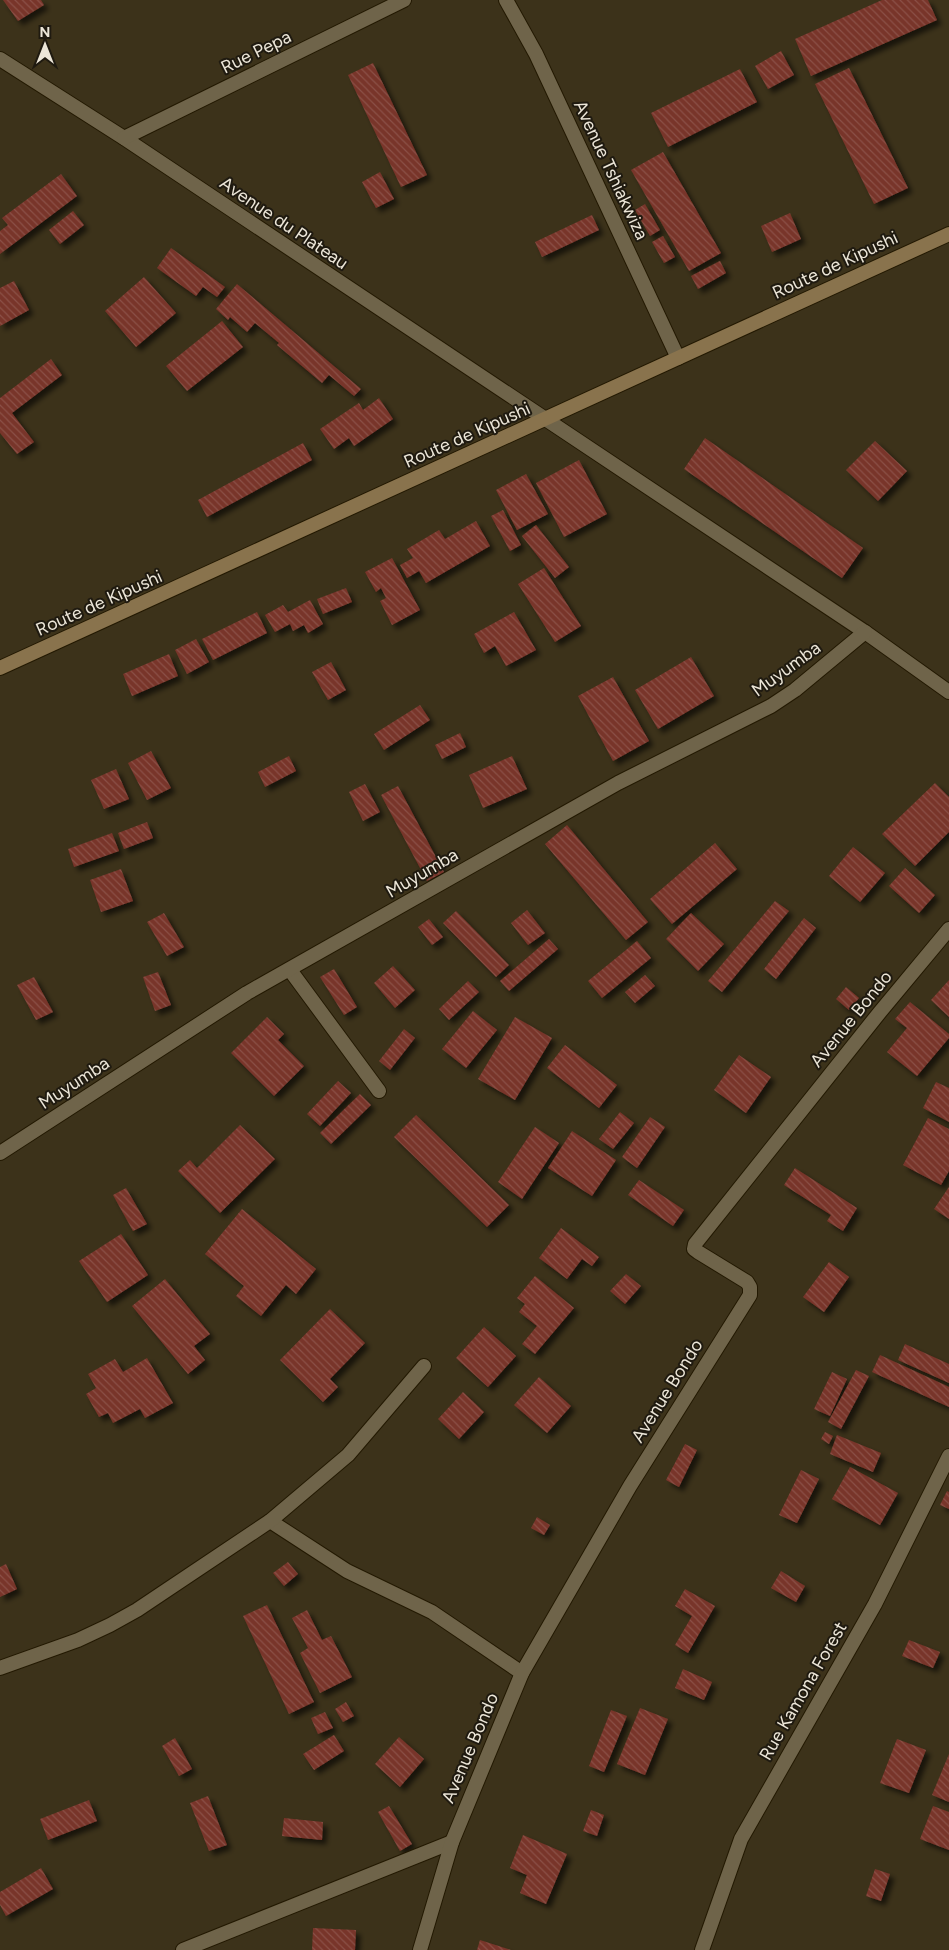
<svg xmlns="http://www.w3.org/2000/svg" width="949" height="1950" font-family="Figtree,sans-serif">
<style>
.building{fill:url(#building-back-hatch);filter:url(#shadow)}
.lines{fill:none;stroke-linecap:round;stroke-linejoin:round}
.minor-casing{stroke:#231902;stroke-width:16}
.secondary-casing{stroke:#231902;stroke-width:16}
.minor{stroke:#6f644a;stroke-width:14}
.secondary{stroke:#89734d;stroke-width:14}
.labels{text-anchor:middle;stroke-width:4;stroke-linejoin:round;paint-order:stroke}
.street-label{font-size:18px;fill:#ece6d8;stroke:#1f1a10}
</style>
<defs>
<pattern id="building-back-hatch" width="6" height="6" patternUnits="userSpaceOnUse" patternTransform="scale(1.25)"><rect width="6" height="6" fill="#783429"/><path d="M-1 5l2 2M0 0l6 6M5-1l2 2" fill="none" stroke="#8b5147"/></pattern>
<filter id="shadow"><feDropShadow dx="4.5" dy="4.5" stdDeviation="2.5" flood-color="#0009"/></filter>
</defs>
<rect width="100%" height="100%" fill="#3c321a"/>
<g class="building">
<path d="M3,0H41L44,5L18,21Z"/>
<path d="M882,0H928L937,20L811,76L795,39Z"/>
<path d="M781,51L794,75L768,89L755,66Z"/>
<path d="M373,63L427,175L401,187L348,75Z"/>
<path d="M849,68L908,188L874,204L815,84Z"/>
<path d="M740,69L757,102L668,147L651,113Z"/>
<path d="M663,152L721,253L689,271L631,170Z"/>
<path d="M380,172L394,199L376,208L362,182Z"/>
<path d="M61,174L77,196L0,254V231L8,225L2,218Z"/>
<path d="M645,204L660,230L650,236L635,210Z"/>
<path d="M73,211L84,225L60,244L49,230Z"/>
<path d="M790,213L801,239L772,252L761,226Z"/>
<path d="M592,215L599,230L542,257L535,242Z"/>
<path d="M663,236L675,257L664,263L652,242Z"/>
<path d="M171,248L225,287L217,297L203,287L196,296L157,268Z"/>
<path d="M720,261L726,273L698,289L691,276Z"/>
<path d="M144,277L176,313L136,347L105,311Z"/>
<path d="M14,281L29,310L0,326V288Z"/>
<path d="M237,284L361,389L354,396L329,375L322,383L277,345L279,343L255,323L247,332L230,317L228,320L216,309Z"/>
<path d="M222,321L243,347L187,391L166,366Z"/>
<path d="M51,359L62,375L12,413L34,442L17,454L0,433V398Z"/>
<path d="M379,398L393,419L354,446L349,438L334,449L320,429L359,403L363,410Z"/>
<path d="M705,438L863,548L842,578L684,469Z"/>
<path d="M875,441L907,471L878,501L846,470Z"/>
<path d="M303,443L312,460L207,517L198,500Z"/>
<path d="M579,460L607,514L564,537L536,483Z"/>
<path d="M526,474L548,514L517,530L496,490Z"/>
<path d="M503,510L521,545L510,551L491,516Z"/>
<path d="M476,521L490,546L426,583L419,571L407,578L400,565L413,558L407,549L439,530L445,539Z"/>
<path d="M536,525L569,567L555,578L522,536Z"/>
<path d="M392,558L420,610L392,625L380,601L386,598L381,588L376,592L365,572Z"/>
<path d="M544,568L581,626L555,642L518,584Z"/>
<path d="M346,588L352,602L323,614L317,599Z"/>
<path d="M310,600L323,624L308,633L304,625L293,631L290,624L275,632L265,615L283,605L288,612Z"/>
<path d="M257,612L267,633L213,660L202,639Z"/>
<path d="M514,612L536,650L506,666L495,646L484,653L474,634Z"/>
<path d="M196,639L209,662L187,674L175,650Z"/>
<path d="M169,654L178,676L132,696L123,674Z"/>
<path d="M691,657L714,696L658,729L635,690Z"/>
<path d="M331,662L346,690L328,700L312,672Z"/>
<path d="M613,677L649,741L613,761L578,696Z"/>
<path d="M420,705L430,720L384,750L374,734Z"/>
<path d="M460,733L466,747L442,759L435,745Z"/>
<path d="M151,751L171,788L147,800L128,763Z"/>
<path d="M289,756L296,771L265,787L258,772Z"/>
<path d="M512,756L527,789L483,808L469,775Z"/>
<path d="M116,769L129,799L104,809L91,780Z"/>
<path d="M935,783L949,797V832L915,866L882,834Z"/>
<path d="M365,784L380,812L363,821L349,792Z"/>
<path d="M398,786L444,872L427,881L381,795Z"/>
<path d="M147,822L153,838L124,849L118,833Z"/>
<path d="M567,825L648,922L626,940L545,844Z"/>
<path d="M112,833L119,851L74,867L68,849Z"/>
<path d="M715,843L737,869L672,924L650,899Z"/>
<path d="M853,847L885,873L860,902L829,876Z"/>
<path d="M905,868L935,895L919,913L889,886Z"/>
<path d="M121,869L133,901L101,912L90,880Z"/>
<path d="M775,901L789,911L722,992L708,981Z"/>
<path d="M527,910L545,933L528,945L511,923Z"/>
<path d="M456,911L509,965L496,977L443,923Z"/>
<path d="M164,913L184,947L167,956L147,922Z"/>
<path d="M691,913L724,944L698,971L666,939Z"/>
<path d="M804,918L816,928L776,979L764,969Z"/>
<path d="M429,919L443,937L432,945L418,927Z"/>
<path d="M549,939L558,949L509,991L500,981Z"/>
<path d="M637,941L651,958L602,998L588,981Z"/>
<path d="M393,966L415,990L395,1008L374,983Z"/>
<path d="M334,969L357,1007L344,1015L320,977Z"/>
<path d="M158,972L171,1005L155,1011L143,977Z"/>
<path d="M645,975L655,986L635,1003L625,992Z"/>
<path d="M34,977L53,1012L36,1020L17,985Z"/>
<path d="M949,980V1017L931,1000Z"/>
<path d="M468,981L479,992L449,1020L439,1009Z"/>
<path d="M846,987L859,998L849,1010L836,999Z"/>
<path d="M910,1002L949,1034V1038L917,1076L887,1052L907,1028L895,1019Z"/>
<path d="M473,1011L497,1030L466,1068L442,1049Z"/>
<path d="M267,1017L284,1034L278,1040L304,1066L274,1096L231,1053Z"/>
<path d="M515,1017L552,1038L515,1100L478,1079Z"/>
<path d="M404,1029L415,1038L390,1070L379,1061Z"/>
<path d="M565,1045L617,1085L599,1108L547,1068Z"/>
<path d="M739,1055L771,1077L746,1113L714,1090Z"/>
<path d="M338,1081L351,1093L320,1126L307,1114Z"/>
<path d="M936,1082L949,1088V1122L923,1108Z"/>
<path d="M360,1094L371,1105L331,1144L320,1133Z"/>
<path d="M620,1112L634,1123L613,1149L599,1139Z"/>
<path d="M416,1115L509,1205L487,1227L394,1137Z"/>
<path d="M650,1117L665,1127L637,1168L622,1157Z"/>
<path d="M928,1118L949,1129V1171L941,1185L903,1165Z"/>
<path d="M240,1125L275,1159L220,1213L178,1171L190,1160L197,1168Z"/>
<path d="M535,1127L559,1143L522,1199L498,1182Z"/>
<path d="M572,1131L616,1160L592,1196L548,1168Z"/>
<path d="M795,1168L857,1208L843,1231L827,1221L831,1215L784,1185Z"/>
<path d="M639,1180L684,1210L673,1226L628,1195Z"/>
<path d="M949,1187V1219L934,1209Z"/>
<path d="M126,1188L147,1224L133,1231L113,1195Z"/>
<path d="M242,1209L316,1269L296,1294L286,1285L261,1316L236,1296L244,1286L205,1254Z"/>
<path d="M561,1228L599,1257L592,1266L582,1259L567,1279L539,1258Z"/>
<path d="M121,1234L148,1275L107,1302L79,1261Z"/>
<path d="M829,1262L849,1277L824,1312L803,1297Z"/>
<path d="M626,1274L641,1286L625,1304L610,1291Z"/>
<path d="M535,1276L574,1308L535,1354L522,1344L537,1326L519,1312L525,1304L517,1298Z"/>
<path d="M165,1279L210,1334L194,1346L205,1360L188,1374L132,1306Z"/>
<path d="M330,1309L365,1343L330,1379L338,1387L323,1402L280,1360Z"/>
<path d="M484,1327L516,1356L488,1387L456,1358Z"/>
<path d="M905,1344L949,1364V1383L898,1360Z"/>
<path d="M880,1355L949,1387V1407L872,1372Z"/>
<path d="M147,1358L173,1403L145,1418L140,1409L113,1423L108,1413L99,1417L86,1394L96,1388L88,1374L115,1359L123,1372Z"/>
<path d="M856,1370L869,1376L841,1429L828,1422Z"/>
<path d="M832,1372L847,1379L830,1416L814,1409Z"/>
<path d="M539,1377L571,1406L547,1433L514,1405Z"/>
<path d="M463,1392L484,1412L459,1439L438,1419Z"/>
<path d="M825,1432L833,1436L829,1444L821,1439Z"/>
<path d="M837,1435L881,1453L873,1472L830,1454Z"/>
<path d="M685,1444L697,1450L679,1487L666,1480Z"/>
<path d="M850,1467L898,1493L880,1525L832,1499Z"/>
<path d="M801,1470L819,1479L797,1523L779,1515Z"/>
<path d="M947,1491L949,1492V1509L940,1505Z"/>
<path d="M537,1517L550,1525L544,1535L531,1528Z"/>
<path d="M288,1562L298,1574L284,1586L273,1573Z"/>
<path d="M6,1564L17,1589L0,1597V1567Z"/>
<path d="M781,1571L805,1586L796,1602L771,1588Z"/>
<path d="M685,1589L715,1606L688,1653L675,1645L692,1616L675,1606Z"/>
<path d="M267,1605L314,1702L289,1714L243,1616Z"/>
<path d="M307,1610L322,1640L331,1636L352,1677L320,1693L300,1653L308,1648L292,1618Z"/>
<path d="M909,1640L940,1652L933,1668L902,1656Z"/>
<path d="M683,1669L712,1682L704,1700L675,1688Z"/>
<path d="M346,1702L354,1716L343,1722L335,1709Z"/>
<path d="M640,1708L668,1719L645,1775L617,1764Z"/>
<path d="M611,1710L627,1716L604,1772L589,1766Z"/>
<path d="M325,1712L333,1728L318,1734L311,1718Z"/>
<path d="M334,1735L344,1751L314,1770L303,1754Z"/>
<path d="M399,1737L424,1759L400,1787L375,1764Z"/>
<path d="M175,1738L192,1769L179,1776L162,1746Z"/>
<path d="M897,1739L926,1750L909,1793L880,1783Z"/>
<path d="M949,1754V1802L932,1795Z"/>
<path d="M208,1796L227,1845L209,1851L190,1803Z"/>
<path d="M89,1800L97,1821L48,1840L40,1819Z"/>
<path d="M389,1806L412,1844L400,1851L378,1812Z"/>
<path d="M933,1806L949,1812V1850L920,1839Z"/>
<path d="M591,1810L604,1815L597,1836L583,1831Z"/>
<path d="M284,1818L323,1822L322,1840L282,1836Z"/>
<path d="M523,1835L567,1854L546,1904L520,1893L527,1875L510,1868Z"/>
<path d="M41,1868L53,1889L6,1916L0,1905V1892Z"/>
<path d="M875,1869L890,1874L881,1901L866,1896Z"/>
<path d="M313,1928L356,1930L355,1950H312Z"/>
<path d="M480,1940L511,1950H477Z"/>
</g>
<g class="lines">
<defs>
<g id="minor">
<path d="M506,0L536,54L678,358"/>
<path d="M0,59L124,138L865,632L949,692"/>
<path d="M124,138L404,0"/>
<path d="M290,970L379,1091"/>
<path d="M0,1153L247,993L618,783L771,706L795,690L865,632"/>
<path d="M270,1521L347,1571L432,1612L522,1673"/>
<path d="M0,1668L78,1640L110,1625L137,1610L270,1521L348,1455L424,1366"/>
<path d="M183,1950L452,1842"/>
<path d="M420,1950L452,1842L522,1673L630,1486L750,1295V1287L747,1282L698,1252L694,1249L695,1244L880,1012L949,929"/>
<path d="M702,1950L741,1839L875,1604L949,1456"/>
</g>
<path id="secondary" d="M0,668L949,234"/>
</defs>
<use href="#minor" class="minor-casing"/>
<use href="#secondary" class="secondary-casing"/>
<use href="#minor" class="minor"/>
<use href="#secondary" class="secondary"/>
</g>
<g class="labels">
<g class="street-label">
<text transform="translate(256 52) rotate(-26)" y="6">Rue Pepa</text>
<text transform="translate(611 170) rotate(65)" y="6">Avenue Tshiakwiza</text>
<text transform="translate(284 223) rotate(34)" y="6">Avenue du Plateau</text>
<text transform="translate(835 265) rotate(-25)" y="6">Route de Kipushi</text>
<text transform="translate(467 435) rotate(-24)" y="6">Route de Kipushi</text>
<text transform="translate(99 603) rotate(-24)" y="6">Route de Kipushi</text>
<text transform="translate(786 669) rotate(-36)" y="6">Muyumba</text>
<text transform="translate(422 873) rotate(-30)" y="6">Muyumba</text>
<text transform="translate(851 1019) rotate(-51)" y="6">Avenue Bondo</text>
<text transform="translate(74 1083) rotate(-33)" y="6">Muyumba</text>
<text transform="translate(667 1391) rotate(-58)" y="6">Avenue Bondo</text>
<text transform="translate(803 1691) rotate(-60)" y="6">Rue Kamona Forest</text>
<text transform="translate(470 1748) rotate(-67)" y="6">Avenue Bondo</text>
</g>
</g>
<g transform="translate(45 45)" stroke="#1f1a10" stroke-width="4" paint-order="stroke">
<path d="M0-4L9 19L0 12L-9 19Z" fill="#ece6d8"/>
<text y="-8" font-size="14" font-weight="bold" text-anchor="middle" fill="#ece6d8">N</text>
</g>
</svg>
